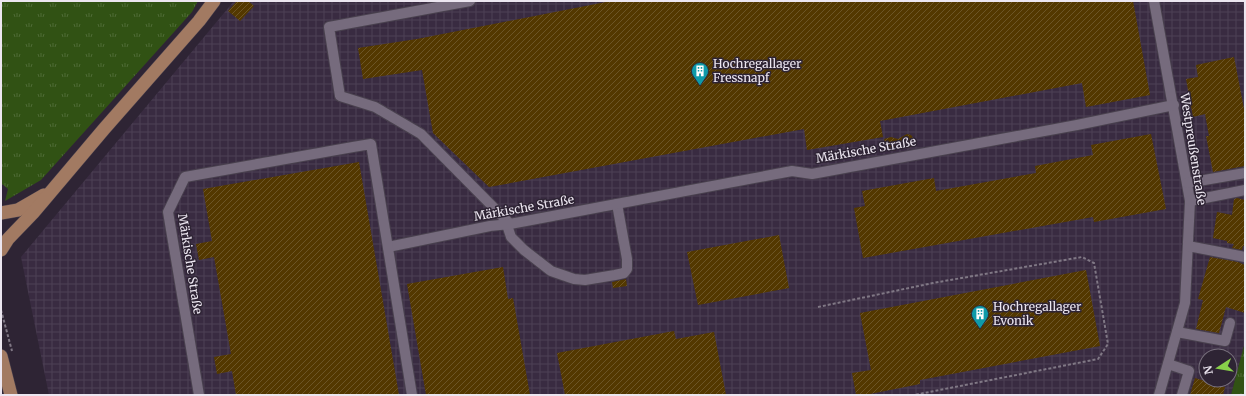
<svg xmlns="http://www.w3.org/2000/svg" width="1246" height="396" font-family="Merriweather,serif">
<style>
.industrial{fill:url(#industrial-grid);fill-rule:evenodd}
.grass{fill:url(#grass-tufts)}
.building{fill:url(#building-hatch)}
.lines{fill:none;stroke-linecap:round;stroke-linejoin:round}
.minor-casing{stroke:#49414e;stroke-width:12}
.major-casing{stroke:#49414e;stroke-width:14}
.path{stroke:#807885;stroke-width:2;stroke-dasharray:3 2;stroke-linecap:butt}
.minor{stroke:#766b7d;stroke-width:10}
.major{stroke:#a27a62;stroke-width:13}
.labels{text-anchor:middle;stroke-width:3;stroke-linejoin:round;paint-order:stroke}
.poi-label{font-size:12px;fill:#ece6f0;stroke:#2e2434;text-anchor:start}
.street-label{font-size:12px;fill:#ece6f0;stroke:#2e2434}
</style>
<defs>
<pattern id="industrial-grid" width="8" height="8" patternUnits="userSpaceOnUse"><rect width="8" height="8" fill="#392b41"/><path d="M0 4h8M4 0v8" fill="none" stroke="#4c4054"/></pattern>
<pattern id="grass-tufts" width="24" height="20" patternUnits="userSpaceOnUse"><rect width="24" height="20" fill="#315214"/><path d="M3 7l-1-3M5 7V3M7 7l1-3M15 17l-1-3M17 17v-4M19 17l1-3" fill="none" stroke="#4f6b36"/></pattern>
<pattern id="building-hatch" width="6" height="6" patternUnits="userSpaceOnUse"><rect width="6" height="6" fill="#533800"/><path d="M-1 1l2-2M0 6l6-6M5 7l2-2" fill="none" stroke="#6c5526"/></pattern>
</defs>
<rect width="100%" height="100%" fill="#2e2434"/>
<path class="industrial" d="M234,1H1245V342L1231,395H49L21,257ZM1206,356H1230V380H1206Z"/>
<g class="grass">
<path d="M1,1H198L192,12L41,180L5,201L8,189L2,184L1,181Z"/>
<path d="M1245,342V395H1231Z"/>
</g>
<g class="building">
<path d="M237,1H248L254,6L240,21L228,11Z"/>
<path d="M611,1H1133L1150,95L1086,107L1082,83L880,121L883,137L807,150L804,129L489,187L433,133L422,70L363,79L358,48L417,39Z"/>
<path d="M1234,57L1245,114V166L1213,172L1206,136H1209L1205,114L1193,117L1186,79L1198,77L1196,65Z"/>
<path d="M907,134L911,135L914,139V144L911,147L907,148L900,145L896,150L891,151L886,147L884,139L891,137L898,139Z"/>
<path d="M1151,134L1166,209L1094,222L1093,217L863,258L854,208L865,206L862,191L934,178L936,191L1036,173L1035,166L1093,155L1091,145Z"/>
<path d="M359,162L399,395H236L232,371L217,374L214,357L231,354L214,257L199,260L196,244L212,241L203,189Z"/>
<path d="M1237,198L1245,200V246H1243L1242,250L1232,248L1234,244L1227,243V241L1213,238L1217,212L1232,215L1234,199Z"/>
<path d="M779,235L789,288L698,305L687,252Z"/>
<path d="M1210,257L1238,262L1245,265V313L1226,307L1219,333L1196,329L1203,300L1198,299Z"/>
<path d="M503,267L508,299L513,298L530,395H426L407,284Z"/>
<path d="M1086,270L1100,346L920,380V384L865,395H856L852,373L871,370L860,313Z"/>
<path d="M626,279L627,286L613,288L612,282Z"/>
<path d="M674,331L676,339L714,332L726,395H565L557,353Z"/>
<path d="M1195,378L1225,387L1223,395H1190Z"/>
</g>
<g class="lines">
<defs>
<g id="minor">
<path d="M470,1L329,27L340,96L375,107L421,134L510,224"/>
<path d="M1154,1L1190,201L1185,303L1159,395"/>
<path d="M1187,183L1245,173"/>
<path d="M1190,201L1245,190"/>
<path d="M507,225L511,237L524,250L551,271L574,279L585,280L615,275L624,273L627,269V259L617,204"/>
<path d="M1188,246L1245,257"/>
<path d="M388,247L490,226L510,224L792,171L812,174L1077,125L1174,105"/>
<path d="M1177,332L1225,341L1230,323"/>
<path d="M1168,364L1189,371L1182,395"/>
<path d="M199,395L168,212L185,177L353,147L371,144L412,395"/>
</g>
<g id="major">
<path d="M1,213L18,210L44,195"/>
<path d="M1,250L8,239L33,213L104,129L199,21L214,1"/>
<path d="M1,356L11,395"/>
</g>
</defs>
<use href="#minor" class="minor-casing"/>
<use href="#major" class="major-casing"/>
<g class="path">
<path d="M818,307L933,283L1082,257L1094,263L1108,344L1098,359L914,395"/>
<path d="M1,310L12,351"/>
</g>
<use href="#minor" class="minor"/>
<use href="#major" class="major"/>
</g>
<defs>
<symbol id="building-pin" viewBox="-11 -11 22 30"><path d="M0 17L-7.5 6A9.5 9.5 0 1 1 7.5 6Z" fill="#0f9aa8" stroke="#2e2434"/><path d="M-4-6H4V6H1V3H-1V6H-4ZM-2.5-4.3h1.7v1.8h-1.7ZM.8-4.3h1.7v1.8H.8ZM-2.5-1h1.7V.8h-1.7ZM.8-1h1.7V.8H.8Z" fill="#fff"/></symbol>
</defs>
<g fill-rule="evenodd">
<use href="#building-pin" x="690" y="61" width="20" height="27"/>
<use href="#building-pin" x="970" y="304" width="20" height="27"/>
</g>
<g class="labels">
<g class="poi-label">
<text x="713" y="68">Hochregallager<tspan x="713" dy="14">Fressnapf</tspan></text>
<text x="993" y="311">Hochregallager<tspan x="993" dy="14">Evonik</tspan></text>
</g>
<g class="street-label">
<text transform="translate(1193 149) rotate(81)" y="4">Westpreußenstraße</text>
<text transform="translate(866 150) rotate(-10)" y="4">Märkische Straße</text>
<text transform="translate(524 208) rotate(-10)" y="4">Märkische Straße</text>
<text transform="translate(190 264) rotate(81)" y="4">Märkische Straße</text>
</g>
</g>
<rect width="1246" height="396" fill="none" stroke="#ece6f0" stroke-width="4"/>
<g transform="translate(1218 368) rotate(258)"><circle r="19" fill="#2e2434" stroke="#7a727f"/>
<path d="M0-3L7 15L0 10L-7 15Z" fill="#88cf4a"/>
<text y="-6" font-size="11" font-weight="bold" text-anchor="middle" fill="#ece6f0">N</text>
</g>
</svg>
